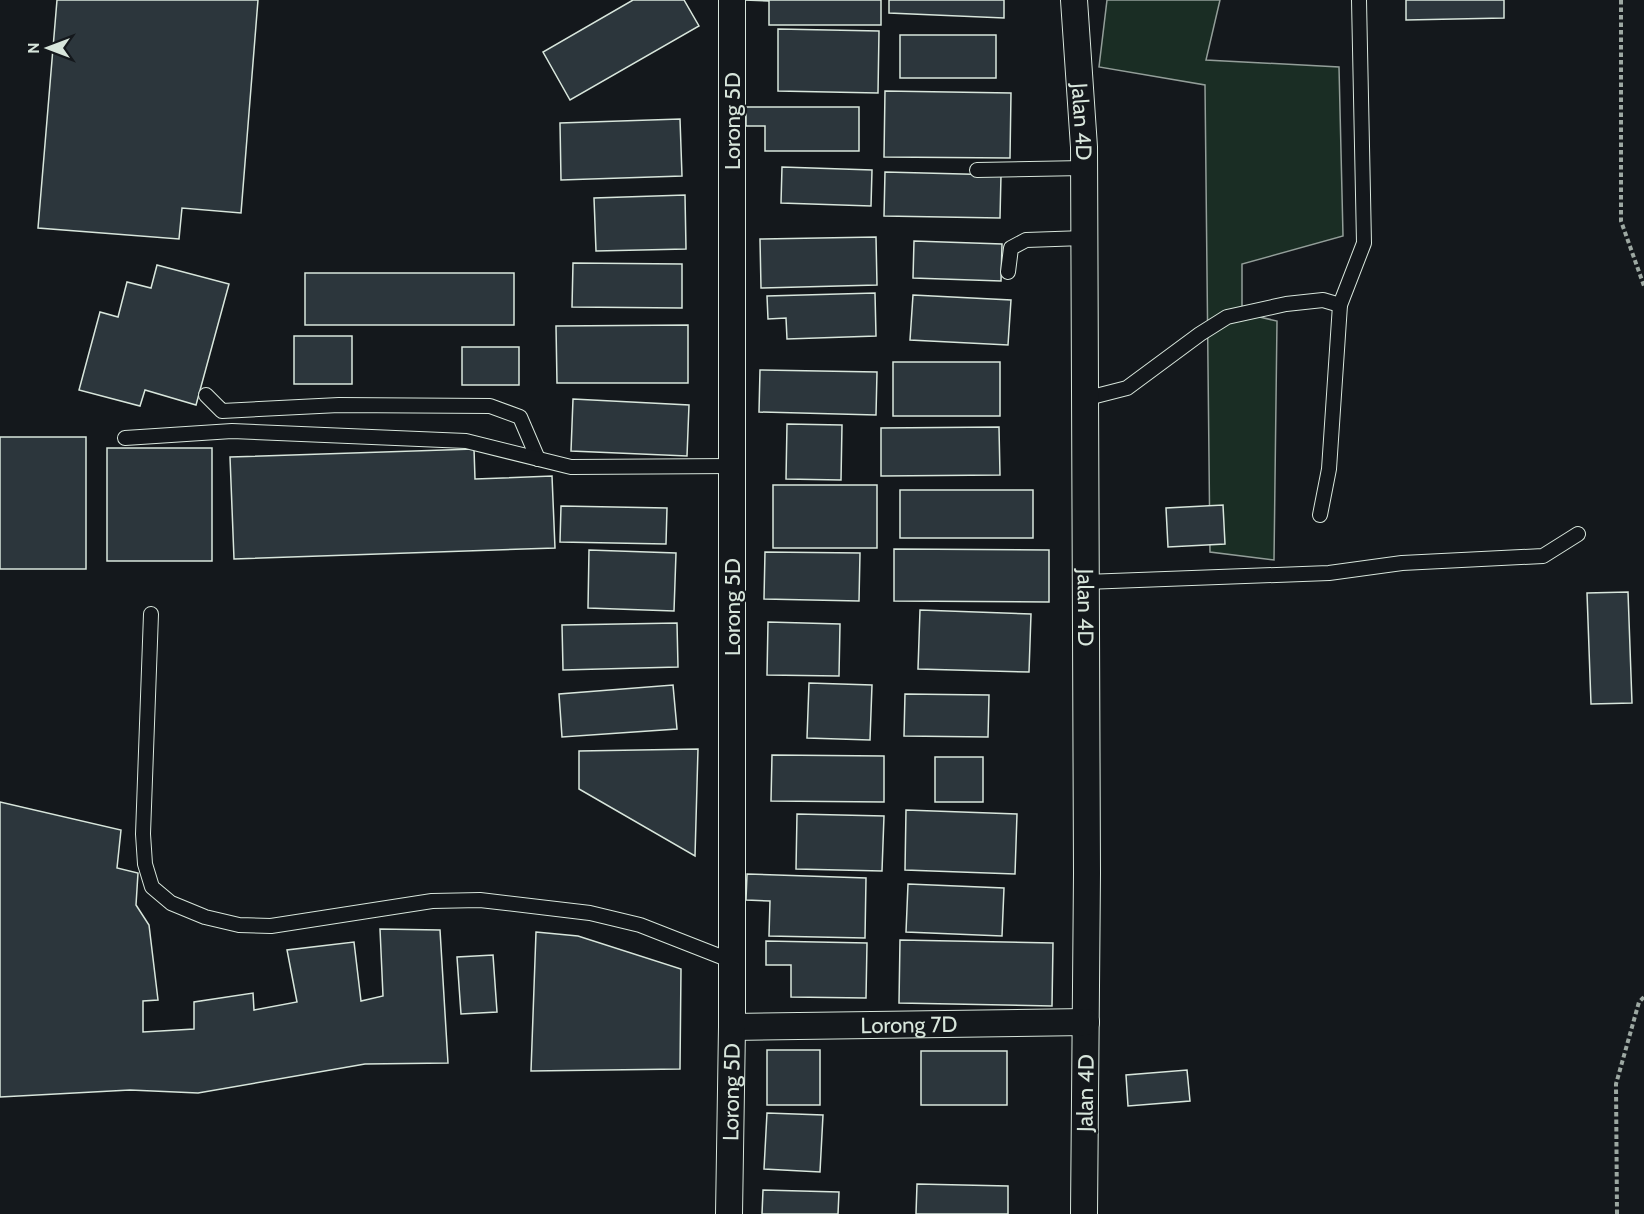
<svg xmlns="http://www.w3.org/2000/svg" width="1644" height="1214" font-family="Cabin,sans-serif">
<style>
.green{fill:#1a2d24;stroke:#939e99;stroke-width:1.5}
.building{fill:#2c363c;stroke:#d8e6dc;stroke-width:1.5}
.lines{fill:none;stroke-linecap:round;stroke-linejoin:round}
.service-casing{stroke:#d8e6dc;stroke-width:16}
.minor-casing{stroke:#d8e6dc;stroke-width:28}
.path{stroke:#9da8a2;stroke-width:4;stroke-dasharray:4.5 3;stroke-linecap:butt}
.service{stroke:#14181c;stroke-width:14}
.minor{stroke:#14181c;stroke-width:26}
.labels{text-anchor:middle;stroke-width:4.5;stroke-linejoin:round;paint-order:stroke}
.street-label{font-size:22px;fill:#d8e6dc;stroke:#14181c}
</style>
<rect width="100%" height="100%" fill="#14181c"/>
<path class="green" d="M1107,0H1220L1206,60L1339,67L1343,236L1242,264V313L1277,321L1274,560L1210,552L1205,85L1099,67Z"/>
<g class="building">
<path d="M57,0H258L241,213L182,208L179,239L38,228Z"/>
<path d="M633,0H684L699,26L570,100L543,52Z"/>
<path d="M744,0H881V25H769V1Z"/>
<path d="M889,0H1004V18L889,13Z"/>
<path d="M1406,0H1504V18L1406,20Z"/>
<path d="M778,29L879,31L878,93L778,91Z"/>
<rect x="900" y="35" width="96" height="43"/>
<path d="M885,91L1011,93L1010,158L884,157Z"/>
<path d="M746,107H859V151H765V126H746Z"/>
<path d="M680,119L682,176L561,180L560,123Z"/>
<path d="M782,167L872,170L871,206L781,203Z"/>
<path d="M885,172L1001,175L1000,218L884,216Z"/>
<path d="M685,195L686,249L596,251L594,198Z"/>
<path d="M876,237L877,285L761,288L760,239Z"/>
<path d="M914,241L1002,244L1001,281L913,278Z"/>
<path d="M573,263L682,264V308L572,307Z"/>
<path d="M157,265L229,284L196,405L145,390L140,406L79,390L100,312L118,317L127,282L151,288Z"/>
<rect x="305" y="273" width="209" height="52"/>
<path d="M875,293L876,336L787,339L786,318L768,319L767,296Z"/>
<path d="M913,295L1011,300L1008,345L910,340Z"/>
<path d="M688,325V383H557L556,326Z"/>
<rect x="294" y="336" width="58" height="48"/>
<rect x="462" y="347" width="57" height="38"/>
<rect x="893" y="362" width="107" height="54"/>
<path d="M760,370L877,372L876,415L759,412Z"/>
<path d="M573,399L689,405L687,456L571,451Z"/>
<path d="M787,424L842,425L841,480L786,479Z"/>
<path d="M999,427L1000,475L881,476V428Z"/>
<rect x="0" y="437" width="86" height="132"/>
<rect x="107" y="448" width="105" height="113"/>
<path d="M474,449L475,479L552,476L555,548L234,559L230,457Z"/>
<rect x="773" y="485" width="104" height="63"/>
<rect x="900" y="490" width="133" height="48"/>
<path d="M1223,505L1225,544L1168,547L1166,508Z"/>
<path d="M561,506L667,508L666,544L560,542Z"/>
<path d="M894,549L1049,550V602L894,601Z"/>
<path d="M589,550L676,553L674,611L588,608Z"/>
<path d="M765,552L860,553L859,601L764,599Z"/>
<path d="M1628,592L1632,703L1591,704L1587,593Z"/>
<path d="M920,610L1031,614L1029,672L918,669Z"/>
<path d="M768,622L840,624L839,676L767,675Z"/>
<path d="M677,623L678,667L563,670L562,625Z"/>
<path d="M809,683L872,685L870,740L807,738Z"/>
<path d="M673,685L677,729L562,737L559,694Z"/>
<path d="M905,694L989,695L988,737L904,736Z"/>
<path d="M698,749L695,856L579,789V751Z"/>
<path d="M772,755L884,756V802L771,801Z"/>
<rect x="935" y="757" width="48" height="45"/>
<path d="M0,802L121,830L117,868L138,873L136,905L149,925L158,1000L143,1001V1032L194,1029V1002L253,993L254,1010L297,1002L287,950L354,942L361,1001L383,996L380,929L440,930L448,1063L365,1064L198,1093L130,1090L0,1097Z"/>
<path d="M906,810L1017,814L1015,874L905,870Z"/>
<path d="M797,814L884,816L882,871L796,869Z"/>
<path d="M747,874L866,878L865,938L769,936L770,901L746,900Z"/>
<path d="M908,884L1004,888L1002,936L906,932Z"/>
<path d="M536,932L578,936L681,969L680,1069L531,1071Z"/>
<path d="M900,940L1053,943L1052,1006L899,1003Z"/>
<path d="M766,941L867,943L866,998L791,997V965H766Z"/>
<path d="M493,955L497,1012L461,1014L457,957Z"/>
<rect x="767" y="1050" width="53" height="55"/>
<rect x="921" y="1051" width="86" height="54"/>
<path d="M1187,1070L1190,1101L1128,1106L1126,1075Z"/>
<path d="M767,1113L823,1115L820,1172L764,1169Z"/>
<path d="M917,1184L1008,1186V1214H916Z"/>
<path d="M763,1190L839,1192L838,1214H762Z"/>
</g>
<g class="lines">
<defs>
<g id="service">
<path d="M977,170L1084,168"/>
<path d="M1008,272L1011,248L1026,240L1084,238"/>
<path d="M206,395L222,411L339,405L490,406L520,417L538,459"/>
<path d="M1084,399L1127,388L1200,334L1227,317L1286,304L1323,300L1340,305"/>
<path d="M125,438L232,431L466,441L571,467L732,466"/>
<path d="M1320,515L1329,469L1340,305L1364,243L1359,0"/>
<path d="M1085,582L1329,573L1402,563L1543,556L1578,534"/>
<path d="M151,614L143,834L145,864L152,887L171,903L205,917L239,925L271,926L432,901L480,900L590,913L640,925L732,961"/>
</g>
<g id="minor">
<path id="s1" d="M1074,0L1084,147L1087,873L1084,1214"/>
<path id="s2" d="M732,1027L1086,1022"/>
<path id="s3" d="M729,1214L732,1027V0"/>
</g>
</defs>
<use href="#service" class="service-casing"/>
<use href="#minor" class="minor-casing"/>
<g class="path">
<path d="M1621,0V221L1644,286"/>
<path d="M1617,1214L1616,1084L1639,1002L1644,997"/>
</g>
<use href="#service" class="service"/>
<use href="#minor" class="minor"/>
</g>
<g class="labels">
<g class="street-label">
<text transform="translate(732 121) rotate(-90)" y="8">Lorong 5D</text>
<text dy="8" stroke="none"><textPath href="#s1" startOffset="122">Jalan 4D</textPath></text>
<text transform="translate(732 607) rotate(-90)" y="8">Lorong 5D</text>
<text dy="8" stroke="none"><textPath href="#s1" startOffset="608">Jalan 4D</textPath></text>
<text dy="8" stroke="none"><textPath href="#s2" startOffset="177">Lorong 7D</textPath></text>
<text dy="8" stroke="none"><textPath href="#s3" startOffset="122">Lorong 5D</textPath></text>
<text transform="translate(1085 1093) rotate(-89)" y="8">Jalan 4D</text>
</g>
</g>
<g transform="translate(48 48) rotate(270)" stroke="#14181c" stroke-width="4.5" paint-order="stroke">
<path d="M0-4.5L10 22L0 15L-10 22Z" fill="#d8e6dc"/>
<text y="-9" font-size="16" font-weight="bold" text-anchor="middle" fill="#d8e6dc">N</text>
</g>
</svg>
